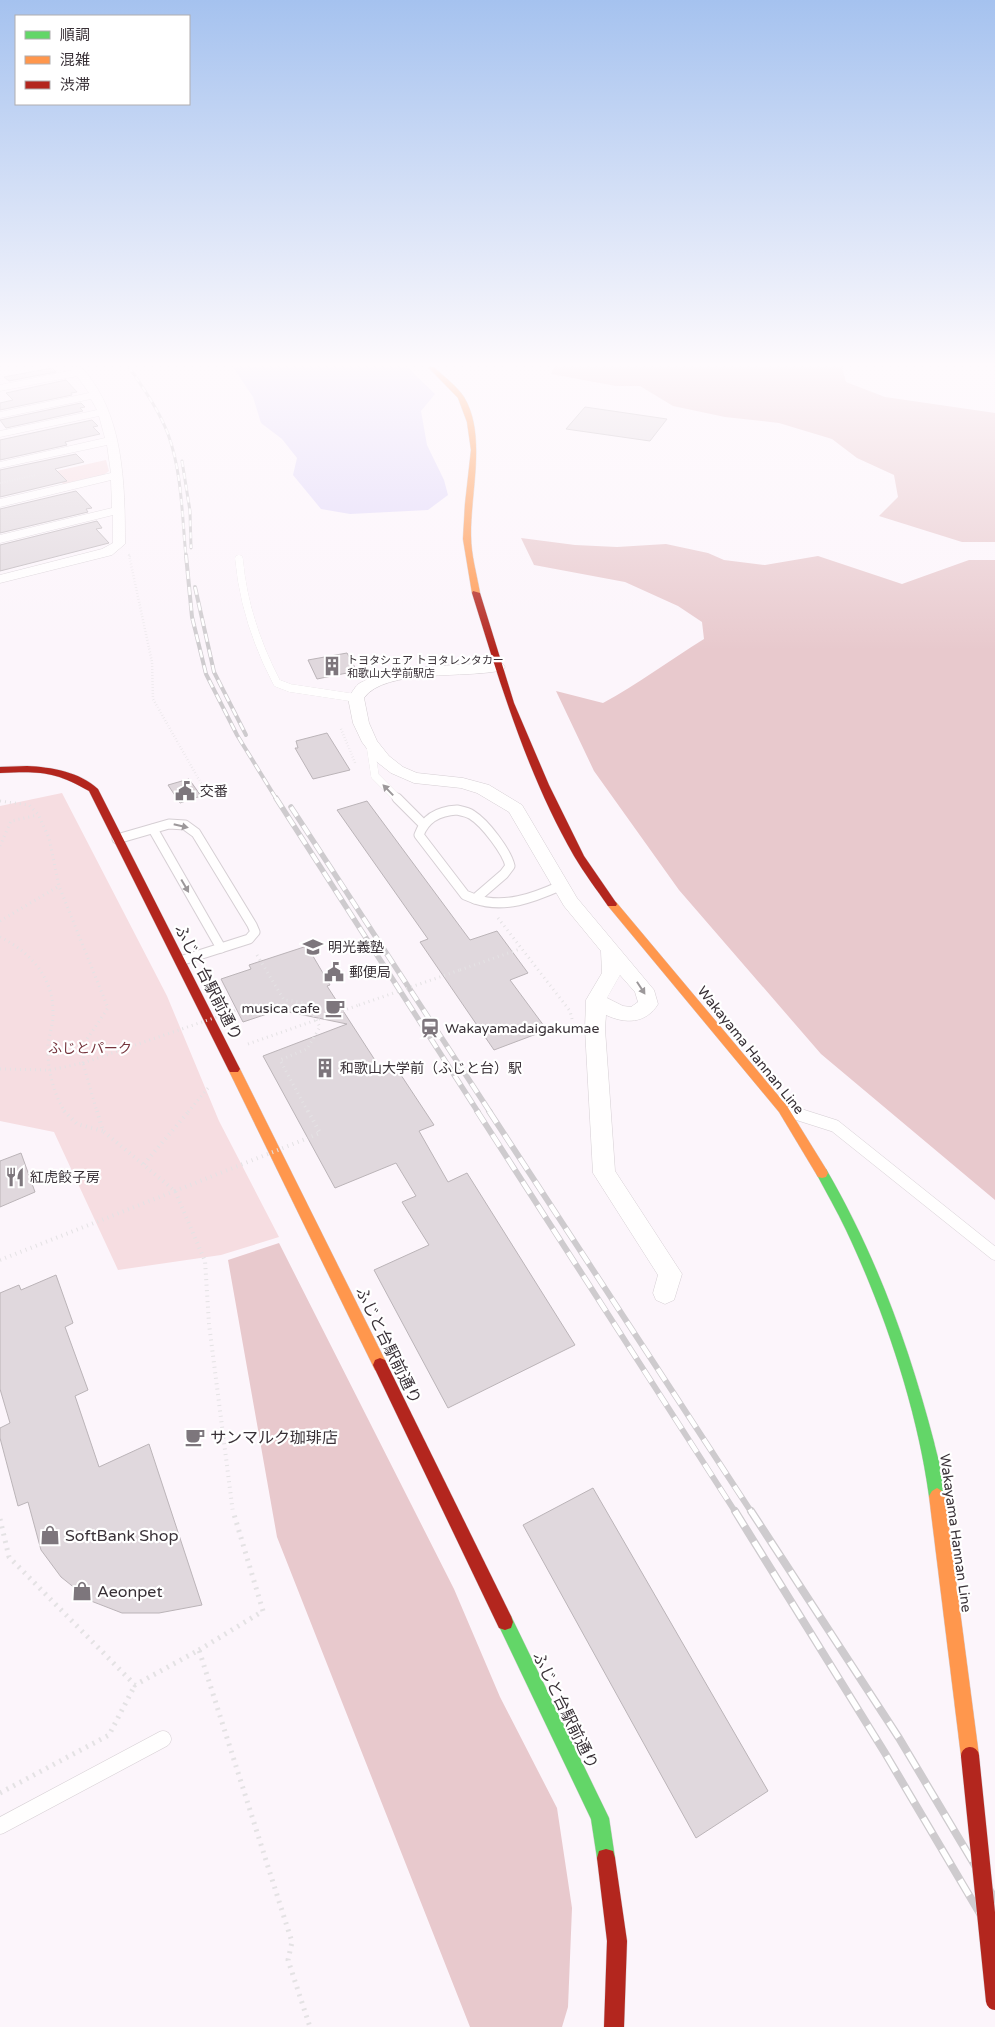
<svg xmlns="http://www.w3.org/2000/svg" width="995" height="2027" font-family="'Varela Round','Noto Sans JP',sans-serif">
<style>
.green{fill:#f6dde1}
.forest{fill:#e8c9cd}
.water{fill:#e1d8f9}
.building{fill:#e0d8dd;stroke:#bbb4b8}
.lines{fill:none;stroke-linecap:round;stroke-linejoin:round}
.lane-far3-casing{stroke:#d6cfd4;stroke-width:8}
.lane-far2-casing{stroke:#d6cfd4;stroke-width:11}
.lane-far1-casing{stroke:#d6cfd4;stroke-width:13}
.lane-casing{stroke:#d6cfd4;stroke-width:17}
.street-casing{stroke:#d6cfd4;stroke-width:1}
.fast-casing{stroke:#d6cfd4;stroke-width:1}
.slow-casing{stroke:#d6cfd4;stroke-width:1}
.jam-casing{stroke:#d6cfd4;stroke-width:1}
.path-far4{stroke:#e4e2e4;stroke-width:2;stroke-dasharray:0.5 2;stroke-linecap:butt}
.path-far3{stroke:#e4e2e4;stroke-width:2.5;stroke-dasharray:0.5 2.5;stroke-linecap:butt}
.path-far2{stroke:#e4e2e4;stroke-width:3;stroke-dasharray:1 4;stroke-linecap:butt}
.path-far1{stroke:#e4e2e4;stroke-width:4;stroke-dasharray:1 4.5;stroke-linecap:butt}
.path{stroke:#e4e2e4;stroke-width:5;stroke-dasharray:2 5.5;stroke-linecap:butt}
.lane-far3{stroke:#fffefe;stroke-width:8}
.lane-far2{stroke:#fffefe;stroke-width:9}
.lane-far1{stroke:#fffefe;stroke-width:12}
.lane{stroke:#fffefe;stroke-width:16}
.street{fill:#fffefe;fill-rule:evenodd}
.fast{fill:#63d668;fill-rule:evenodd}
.slow{fill:#ff974d;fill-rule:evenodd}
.jam{fill:#b3261e;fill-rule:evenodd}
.rail-far4-casing{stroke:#cecbce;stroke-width:3}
.rail-far3-casing{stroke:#cecbce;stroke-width:4}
.rail-far2-casing{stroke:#cecbce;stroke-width:5.5}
.rail-far1-casing{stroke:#cecbce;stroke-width:6}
.rail-casing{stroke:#cecbce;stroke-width:8}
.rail-far4{stroke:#fff;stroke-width:2;stroke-dasharray:6;stroke-linecap:butt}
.rail-far3{stroke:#fff;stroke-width:2.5;stroke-dasharray:8;stroke-linecap:butt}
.rail-far2{stroke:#fff;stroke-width:4;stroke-dasharray:11;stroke-linecap:butt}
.rail-far1{stroke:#fff;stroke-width:4.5;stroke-dasharray:14;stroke-linecap:butt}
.rail{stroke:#fff;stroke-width:5.5;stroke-dasharray:18;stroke-linecap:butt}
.jam-bridge-casing{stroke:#d6cfd4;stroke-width:19;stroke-linecap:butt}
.path-bridge-far1{stroke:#e4e2e4;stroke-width:3;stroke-dasharray:1 4;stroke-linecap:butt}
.path-bridge{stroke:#e4e2e4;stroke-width:4;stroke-dasharray:1 4.5;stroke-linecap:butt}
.jam-bridge{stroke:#b3261e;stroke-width:18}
.oneway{fill:#9c989a}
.labels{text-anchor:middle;stroke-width:4.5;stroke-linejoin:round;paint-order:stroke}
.far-poi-label{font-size:11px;fill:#393137;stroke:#fff;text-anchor:start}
.poi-label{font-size:14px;fill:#393137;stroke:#fff;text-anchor:start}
.park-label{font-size:14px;fill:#76353d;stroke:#fff}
.street-label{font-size:14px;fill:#393137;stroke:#fff}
.near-street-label{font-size:16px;fill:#393137;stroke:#fff}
.near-poi-label{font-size:16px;fill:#393137;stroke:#fff;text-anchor:start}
</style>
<rect width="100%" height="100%" fill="#fcf5fb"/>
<g class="green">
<path d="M106,460L109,471L102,476L64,485L52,472Z"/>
<path d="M62,793L167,996L219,1121L279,1237L221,1255L118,1270L54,1132L0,1121V806Z"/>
</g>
<g class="forest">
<path d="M554,367H842L846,382L885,397L995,413V542H962L879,516L898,497L894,475L857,458L832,439L779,423L725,417L673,406L640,386H616L551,374Z"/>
<path d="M521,538L575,545L617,547L666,544L708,553L724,560L765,565L818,556L902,584L969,560H995V1200L821,1054L679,890L594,771L556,691L603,703C638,684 670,660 704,639L702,622L678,606L625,582L534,565Z"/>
<path d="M279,1243L454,1589L500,1697L557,1808L572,1908L568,2007L562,2027H470L277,1537L228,1260Z"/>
</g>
<path class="water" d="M233,367H407L435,394L421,411L427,445L444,480L448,495L428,510L350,514L321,509L293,475L297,458L282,439L261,423L253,397Z"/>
<g class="building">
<path d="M52,368L56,372L9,381L4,377Z"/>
<path d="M66,380L77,392L71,393L72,395L0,410V403L13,400L6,393Z"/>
<path d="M81,403L85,407L80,408L83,411L6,428L0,420Z"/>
<path d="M585,407L667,419L650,441L566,429Z"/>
<path d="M92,420L98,426L93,427L100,434L65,442L67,445L0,460V440Z"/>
<path d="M76,454L84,462L55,469L67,481L0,497V470Z"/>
<path d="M76,491L92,508L86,509L88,512L0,533V509Z"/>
<path d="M97,521L102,528L96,529L109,543L0,571V545Z"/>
<path d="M347,653L357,671L317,679L308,660Z"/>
<path d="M327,733L350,770L313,779L295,748H298L296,741Z"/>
<path d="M189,779L201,796L180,803L168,785Z"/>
<path d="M367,801L470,940L497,931L528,973L510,980L547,1030L494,1050L420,942L428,939L337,810Z"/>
<path d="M307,946L330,985L327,986L382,1071L395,1066L434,1125L419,1131L448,1182L467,1173L575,1345L448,1408L374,1270L429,1245L402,1202L416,1196L396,1163L335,1188L263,1056L347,1024L279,1010L243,1022L221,979L251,969L249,965Z"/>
<path d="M21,1153L35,1192L0,1207V1161Z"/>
<path d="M56,1275L73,1323L65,1327L88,1390L75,1396L99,1467L149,1444L202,1605L159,1613H122L91,1601L61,1577L41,1550L28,1502L18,1506L0,1438V1428L10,1423L0,1389V1293L19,1285L21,1290Z"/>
<path d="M593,1488L768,1791L696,1838L523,1525Z"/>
</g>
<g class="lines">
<defs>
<g id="lane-far3">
<path d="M239,559C243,604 256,643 277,683L290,688L356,698"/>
<path d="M370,743L375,776L399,800"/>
</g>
<g id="lane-far2">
<path d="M397,798L423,824"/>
<path d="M457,810C462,811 468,812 472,815C485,823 507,852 510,866L504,874L475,899L465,895L419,835C425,818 439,811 457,810Z"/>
<path d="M153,829L221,948"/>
<path d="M117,839L169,824L185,825L196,833L252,925L255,932L249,939L180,961"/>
<path d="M475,899C504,909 533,898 560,886"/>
</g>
<path id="lane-far1" d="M791,1112L835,1126L995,1254"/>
<path id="lane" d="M0,1826L163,1739"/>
<g id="street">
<path d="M71,367H81C124,412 125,484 125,544L112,555L0,583V575L102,549L113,543V515L0,543V535L112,508L111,480L0,507V499L111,473L107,445L0,468V462L105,438L99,416L0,437V431L97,410L91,399L0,418V412L89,393L77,376L0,391V385L73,370Z"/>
<path d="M498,663L503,664L505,667L503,670C468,679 385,668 364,698L369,723L377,741L389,756L403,767L417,773L463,778L489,785L522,805L577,898L654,990L658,1004C646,1024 625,1024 606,1015L605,1029L615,1171L682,1274L674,1300L665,1304L656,1300L653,1293L658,1275L593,1173L585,1029L586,1000L602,973L601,951L564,906L509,812L477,793L461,788L414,783L391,773L377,762L362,742L353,723L348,698C352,693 355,686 360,683C392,665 461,665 498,663ZM620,975L635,992L638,1002L631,1007L623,1006L607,998Z"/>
</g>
<g id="fast">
<path d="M822,1168L826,1169C876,1255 909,1346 934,1442C937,1456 948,1488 942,1501L937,1504L932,1501L929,1496C917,1408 884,1310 846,1230C837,1211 826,1192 816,1173L818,1169Z"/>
<path d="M505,1614L511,1616L609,1818L615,1858L613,1865L606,1867L599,1865L597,1858L591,1819L497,1622L499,1616Z"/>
</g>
<g id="slow">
<path d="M428,367H434C443,376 457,386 464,397C487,435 470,494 471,536C471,555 477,575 480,593L476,595L472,593L463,539L465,504L471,450L467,422L458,398Z"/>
<path d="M612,901L616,902L787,1106L826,1169L828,1173L826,1177L822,1178L818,1177L779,1112L608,906L607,904Z"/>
<path d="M234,1065L238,1066L240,1069L385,1360L387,1365L385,1370L380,1372L375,1370L228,1069L230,1066Z"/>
<path d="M937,1488L942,1491L945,1496L979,1756L976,1762L970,1765L964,1762L961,1756L929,1496L932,1491Z"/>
</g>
<g id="jam">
<path d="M473,591L480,593L514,703L549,785L584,856L617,904L616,906H608C597,890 584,873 574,856C527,774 500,683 472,593Z"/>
<path d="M27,766C51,767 80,772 98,789L240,1069L238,1072H230L228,1069L89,791C55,771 38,771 0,773V767Z"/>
<path d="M380,1358L385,1360L511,1616L513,1622L511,1628L505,1630L499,1628L373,1365L375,1360Z"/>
<path d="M606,1849L613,1851L615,1858L627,1941L624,2027H604L607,1941L597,1858L599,1851Z"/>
</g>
</defs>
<use href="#lane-far3" class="lane-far3-casing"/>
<use href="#lane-far2" class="lane-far2-casing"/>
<use href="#lane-far1" class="lane-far1-casing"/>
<use href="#lane" class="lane-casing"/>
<use href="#street" class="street-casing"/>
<use href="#fast" class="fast-casing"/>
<use href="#slow" class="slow-casing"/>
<use href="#jam" class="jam-casing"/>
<g class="path-far4">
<path d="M0,483L36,475"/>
<path d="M129,554L130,557"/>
</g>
<g class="path-far3">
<path d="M129,555L152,662L153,699L210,799"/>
<path d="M341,729L356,765"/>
</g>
<g class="path-far2">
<path d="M0,801L29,805L38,814L49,838L59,886L108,1008L85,1042L83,1063"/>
<path d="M0,846L11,821L38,815"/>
<path d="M498,918L570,1011L572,1019"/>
<path d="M0,921L59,886"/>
<path d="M0,937C29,951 53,977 53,1011C54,1023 49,1034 48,1045C47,1068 53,1093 65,1112"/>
<path d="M257,955L284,1000L307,1003L320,1027L307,1049L280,1060L308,1112"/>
<path d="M460,970L520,949"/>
<path d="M248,1044L359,1005"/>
<path d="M0,1069L50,1070L83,1063L97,1112"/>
<path d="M188,1112L209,1087"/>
</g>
<g class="path-far1">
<path d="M64,1111L77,1124L103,1131"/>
<path d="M97,1111L103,1131L175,1191L205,1261L209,1324L233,1513"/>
<path d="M308,1111L320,1133L308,1138"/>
<path d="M144,1164L189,1111"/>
<path d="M0,1260L175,1191"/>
</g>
<g class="path">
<path d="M0,1519L9,1557L135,1685L199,1650L292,1942L288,1960L310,2027"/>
<path d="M199,1650L263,1611L233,1511"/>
<path d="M0,1793L109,1735L135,1685"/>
</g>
<use href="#lane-far3" class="lane-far3"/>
<use href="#lane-far2" class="lane-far2"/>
<use href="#lane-far1" class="lane-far1"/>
<use href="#lane" class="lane"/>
<use href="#street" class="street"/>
<use href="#fast" class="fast"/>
<use href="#slow" class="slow"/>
<use href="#jam" class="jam"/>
<defs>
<g id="rail-far4">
<path d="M129,367C143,388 159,410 168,434C182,472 182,516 186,557"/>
<path d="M182,461L190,511L191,548"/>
</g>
<g id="rail-far3">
<path d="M186,555L192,617L206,674L237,735L277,800"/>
<path d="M195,587L214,672L246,735"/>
</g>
<g id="rail-far2">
<path d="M276,798L478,1112"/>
<path d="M291,807L490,1112"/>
</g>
<g id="rail-far1">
<path d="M477,1111L736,1513"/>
<path d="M489,1111L752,1513"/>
</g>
<g id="rail">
<path d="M735,1511L885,1753L995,1939"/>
<path d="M751,1511L899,1738L995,1899"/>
</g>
</defs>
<use href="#rail-far4" class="rail-far4-casing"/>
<use href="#rail-far3" class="rail-far3-casing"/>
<use href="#rail-far2" class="rail-far2-casing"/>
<use href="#rail-far1" class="rail-far1-casing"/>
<use href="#rail" class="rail-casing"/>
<use href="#rail-far4" class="rail-far4"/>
<use href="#rail-far3" class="rail-far3"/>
<use href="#rail-far2" class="rail-far2"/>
<use href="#rail-far1" class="rail-far1"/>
<use href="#rail" class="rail"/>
<defs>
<path id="jam-bridge" d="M970,1756L995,2001"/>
</defs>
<use href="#jam-bridge" class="jam-bridge-casing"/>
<g class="path-bridge-far1">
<path d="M359,1005L460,970"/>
<path d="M83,1063L237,1010"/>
</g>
<path class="path-bridge" d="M175,1191L308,1138"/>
<use href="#jam-bridge" class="jam-bridge"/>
</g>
<defs><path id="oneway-solid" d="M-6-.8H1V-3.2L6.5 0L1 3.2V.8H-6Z" transform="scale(1.25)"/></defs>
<g class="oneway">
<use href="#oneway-solid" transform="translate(388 790) rotate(-134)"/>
<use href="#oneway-solid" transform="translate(181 826) rotate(13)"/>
<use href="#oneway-solid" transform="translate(185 886) rotate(60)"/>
<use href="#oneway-solid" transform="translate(641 988) rotate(57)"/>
</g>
<linearGradient id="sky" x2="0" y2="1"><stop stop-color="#a5c2ef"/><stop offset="0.56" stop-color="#fefafd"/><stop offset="1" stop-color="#fefafd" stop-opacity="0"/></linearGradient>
<rect width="995" height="651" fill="url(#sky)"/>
<defs>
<symbol id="building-bare" viewBox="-9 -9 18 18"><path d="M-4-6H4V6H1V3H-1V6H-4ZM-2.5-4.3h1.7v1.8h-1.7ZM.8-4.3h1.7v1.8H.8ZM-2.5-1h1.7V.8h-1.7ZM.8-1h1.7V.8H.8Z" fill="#7d767c" stroke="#fff" stroke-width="2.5" paint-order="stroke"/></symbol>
<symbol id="civic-bare" viewBox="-9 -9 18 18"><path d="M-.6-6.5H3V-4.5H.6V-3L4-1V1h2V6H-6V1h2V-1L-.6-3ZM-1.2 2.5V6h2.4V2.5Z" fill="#7d767c" stroke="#fff" stroke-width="2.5" paint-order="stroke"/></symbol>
<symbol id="school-bare" viewBox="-9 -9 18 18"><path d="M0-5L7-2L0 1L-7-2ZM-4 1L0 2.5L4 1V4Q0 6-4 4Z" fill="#7d767c" stroke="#fff" stroke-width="2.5" paint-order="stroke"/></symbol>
<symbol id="cafe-bare" viewBox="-9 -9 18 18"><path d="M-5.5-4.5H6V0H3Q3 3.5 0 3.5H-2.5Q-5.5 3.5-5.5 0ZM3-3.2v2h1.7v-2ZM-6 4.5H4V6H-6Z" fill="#7d767c" stroke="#fff" stroke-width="2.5" paint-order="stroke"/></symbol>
<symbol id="station-bare" viewBox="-9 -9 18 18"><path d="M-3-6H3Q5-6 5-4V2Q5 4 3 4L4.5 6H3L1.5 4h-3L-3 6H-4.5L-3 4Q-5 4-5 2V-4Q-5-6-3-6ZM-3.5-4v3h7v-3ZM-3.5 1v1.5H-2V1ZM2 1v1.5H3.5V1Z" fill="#7d767c" stroke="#fff" stroke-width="2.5" paint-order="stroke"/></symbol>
<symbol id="restaurant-bare" viewBox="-9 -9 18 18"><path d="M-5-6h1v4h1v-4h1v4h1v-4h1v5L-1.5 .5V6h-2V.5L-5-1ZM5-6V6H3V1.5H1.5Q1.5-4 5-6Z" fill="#7d767c" stroke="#fff" stroke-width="2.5" paint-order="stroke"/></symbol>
<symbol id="shop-bare" viewBox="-9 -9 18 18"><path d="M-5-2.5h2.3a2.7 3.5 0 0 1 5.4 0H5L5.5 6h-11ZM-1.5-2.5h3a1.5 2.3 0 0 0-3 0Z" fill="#7d767c" stroke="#fff" stroke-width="2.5" paint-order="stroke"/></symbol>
</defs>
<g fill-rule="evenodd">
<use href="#building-bare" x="318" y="652" width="28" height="28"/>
<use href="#civic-bare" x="171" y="777" width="28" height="28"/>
<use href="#school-bare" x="299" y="933" width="28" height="28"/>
<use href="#civic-bare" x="320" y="958" width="28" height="28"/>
<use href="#cafe-bare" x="321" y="994" width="28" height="28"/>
<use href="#station-bare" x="416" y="1014" width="28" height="28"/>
<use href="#building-bare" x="311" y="1054" width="28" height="28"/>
<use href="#restaurant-bare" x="1" y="1163" width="28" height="28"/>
<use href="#cafe-bare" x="181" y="1423" width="28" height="28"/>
<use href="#shop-bare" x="36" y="1521" width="28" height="28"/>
<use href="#shop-bare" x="68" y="1577" width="28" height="28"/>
</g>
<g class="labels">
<g class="far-poi-label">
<text x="347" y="664">トヨタシェア トヨタレンタカー<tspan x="347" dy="13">和歌山大学前駅店</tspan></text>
</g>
<g class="poi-label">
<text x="200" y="796">交番</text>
<text x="328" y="952">明光義塾</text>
<text x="349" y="977">郵便局</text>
<text x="320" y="1013" text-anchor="end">musica cafe</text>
<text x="445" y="1033">Wakayamadaigakumae</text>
<text x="340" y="1073">和歌山大学前（ふじと台）駅</text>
<text x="30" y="1182">紅虎餃子房</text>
</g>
<g class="park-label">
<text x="90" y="1053">ふじとパーク</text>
</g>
<g class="street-label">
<text transform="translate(751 1050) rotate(51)" y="5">Wakayama Hannan Line</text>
<text transform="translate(956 1533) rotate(82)" y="5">Wakayama Hannan Line</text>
</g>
<g class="near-street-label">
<text transform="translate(209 982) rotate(63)" y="6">ふじと台駅前通り</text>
<text transform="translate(389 1345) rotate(64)" y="6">ふじと台駅前通り</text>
<text transform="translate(566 1710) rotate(64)" y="6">ふじと台駅前通り</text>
</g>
<g class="near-poi-label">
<text x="210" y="1443">サンマルク珈琲店</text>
<text x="65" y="1541">SoftBank Shop</text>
<text x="97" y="1597">Aeonpet</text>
</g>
</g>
<rect x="15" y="15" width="175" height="90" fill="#ffffff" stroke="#b0adaf"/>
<rect x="25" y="31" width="25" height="8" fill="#63d668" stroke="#b0adaf"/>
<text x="60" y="40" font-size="15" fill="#393137">順調</text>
<rect x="25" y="56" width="25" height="8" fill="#ff974d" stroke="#b0adaf"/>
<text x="60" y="65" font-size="15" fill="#393137">混雑</text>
<rect x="25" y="81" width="25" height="8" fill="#b3261e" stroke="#b0adaf"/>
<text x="60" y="90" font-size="15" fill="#393137">渋滞</text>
</svg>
